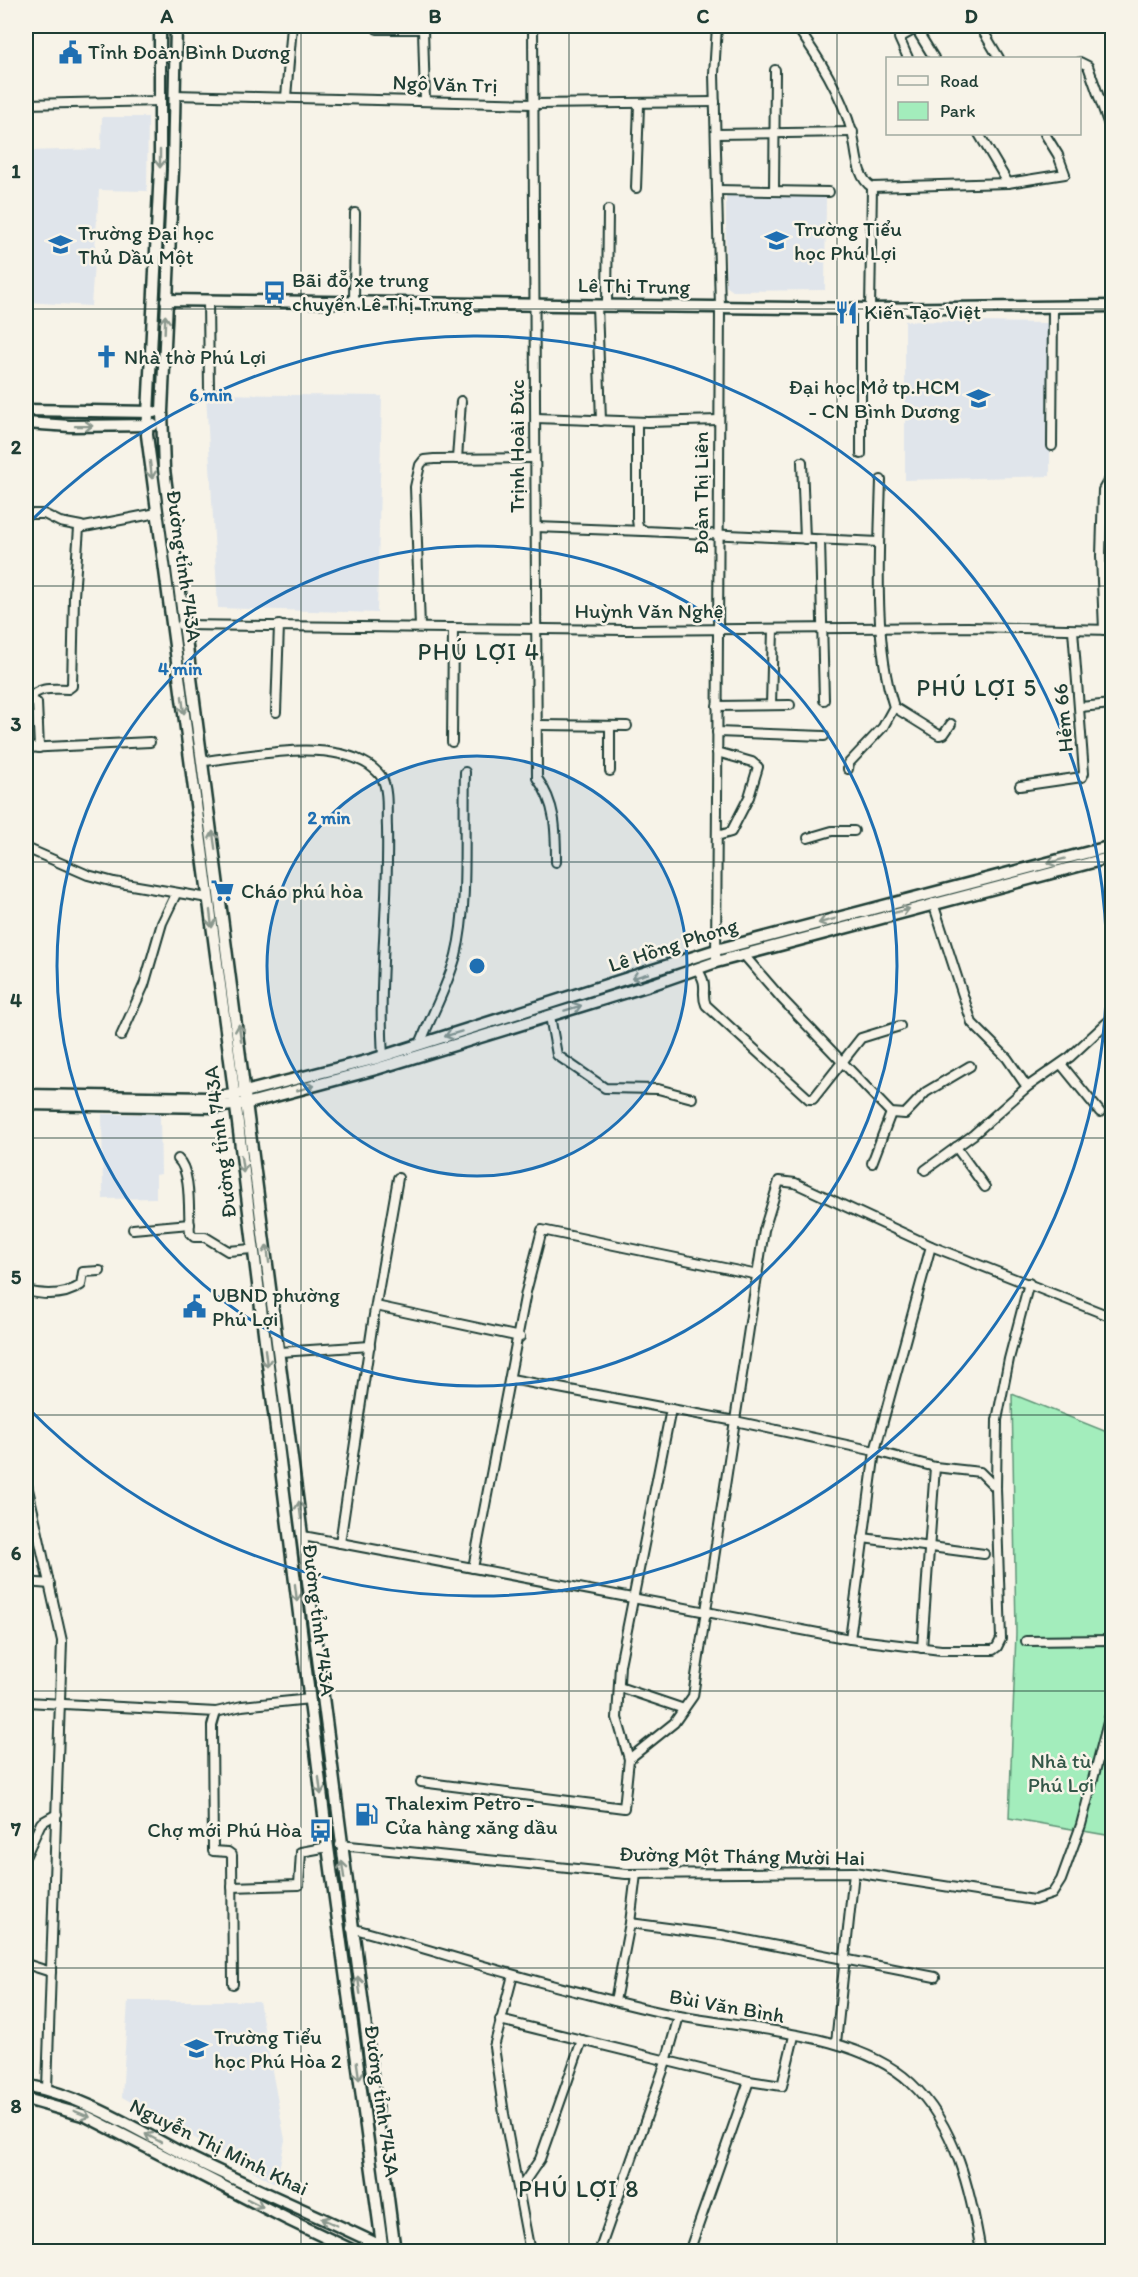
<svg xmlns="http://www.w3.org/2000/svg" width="1138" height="2277" font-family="Itim,sans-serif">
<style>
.built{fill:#e0e5eb}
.green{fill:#a3edbc;stroke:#619578;stroke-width:1.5}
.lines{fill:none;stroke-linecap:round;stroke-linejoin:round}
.street-casing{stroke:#1f3d34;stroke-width:12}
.secondary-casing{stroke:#1f3d34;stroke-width:15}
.street{stroke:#f7f3e8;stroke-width:8}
.secondary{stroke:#f7f3e8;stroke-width:10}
.oneway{stroke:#8b988e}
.grid{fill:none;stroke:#1f3d34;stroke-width:1.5;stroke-opacity:0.55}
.ring{fill:none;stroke:#1f6fb2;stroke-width:3}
.labels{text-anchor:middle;stroke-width:5;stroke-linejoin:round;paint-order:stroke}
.poi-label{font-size:21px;fill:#1f3d34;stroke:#f7f3e8;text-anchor:start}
.street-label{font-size:21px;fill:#1f3d34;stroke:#f7f3e8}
.park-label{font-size:21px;fill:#335748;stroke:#f7f3e8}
.quarter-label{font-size:24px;letter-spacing:1.5px;fill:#1f3d34;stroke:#f7f3e8}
.centre{fill:#1f6fb2;stroke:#f7f3e8;stroke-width:3}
.ring-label{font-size:18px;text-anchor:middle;font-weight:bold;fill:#1f6fb2;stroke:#f7f3e8;stroke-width:5;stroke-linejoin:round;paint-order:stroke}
.neatline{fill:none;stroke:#1f3d34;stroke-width:2}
.grid-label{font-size:20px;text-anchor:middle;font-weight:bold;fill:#1f3d34}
</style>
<rect width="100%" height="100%" fill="#f7f3e8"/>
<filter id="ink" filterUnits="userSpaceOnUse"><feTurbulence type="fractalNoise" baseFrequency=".0167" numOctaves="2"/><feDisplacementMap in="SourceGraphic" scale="12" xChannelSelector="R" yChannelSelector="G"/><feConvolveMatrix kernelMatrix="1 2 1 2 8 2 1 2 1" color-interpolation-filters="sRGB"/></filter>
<g filter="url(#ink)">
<g class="built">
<path d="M102,117H148L147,191L99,190L91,306L26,302V151L101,149Z"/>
<path d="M726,194L826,196L825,290L733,291L726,286Z"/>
<path d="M905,321L1051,323L1050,476L905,480Z"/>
<path d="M206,394L382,396L377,613L218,608Z"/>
<path d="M102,1114H160L161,1174L156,1175V1198L103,1199Z"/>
<path d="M128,2001H259L285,2140L276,2184L122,2097Z"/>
</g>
<path class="green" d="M1012,1394L1112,1434V1836L1009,1818L1016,1633Z"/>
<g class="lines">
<defs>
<g id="street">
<path d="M375,26L377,29H423L425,101"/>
<path d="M533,26L537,778C556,804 556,830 556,862"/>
<path d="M796,26C819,58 841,93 852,132C857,148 855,177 872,187L1008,183L1065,174L1058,155L1045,134"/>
<path d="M980,26L999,58"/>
<path d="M915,27L934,58"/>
<path d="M908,58L899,38L921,26"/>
<path d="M1080,62L1088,66L1110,128"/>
<path d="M174,95L533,104L715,102"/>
<path d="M286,97L292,26"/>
<path d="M26,104L161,101"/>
<path d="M716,134L853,132"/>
<path d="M979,134L1008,183"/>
<path d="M636,188L639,105"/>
<path d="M717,190L829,192"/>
<path d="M774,191L775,70"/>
<path d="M208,300L209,391"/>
<path d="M354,302L355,213"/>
<path d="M597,305L601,421"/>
<path d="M607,305L608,210"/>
<path d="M861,309V454"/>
<path d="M870,309L872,187"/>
<path d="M1112,381V399"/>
<path d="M536,418L648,422L719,420"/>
<path d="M637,422V520L638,527L645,531L879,542"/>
<path d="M1052,446L1053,307"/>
<path d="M457,459L461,401"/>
<path d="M802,462L805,539"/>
<path d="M26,514H44L60,522L81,526"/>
<path d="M536,527L643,531"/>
<path d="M820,540L824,700"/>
<path d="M26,580V556"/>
<path d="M181,625L626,630L968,627L1112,630"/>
<path d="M420,627L415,487L420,465L424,460L434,459L535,458"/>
<path d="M1104,630L1101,556L1103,490L1107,483L1112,482"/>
<path d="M27,699L37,703L39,748"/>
<path d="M29,699C39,686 54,689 68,689L72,686L74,596L79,528L157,513"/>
<path d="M771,705L773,629"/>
<path d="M717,706L790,705"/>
<path d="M894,707L939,735L944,734L951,724"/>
<path d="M1080,707L1112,704"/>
<path d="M276,712L279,625"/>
<path d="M538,725L627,726"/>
<path d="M610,726V771"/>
<path d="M717,732L824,736"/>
<path d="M452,742L453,628"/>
<path d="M26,748L150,742"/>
<path d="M717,752L752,762L758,767L749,797L731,832L717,836"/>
<path d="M204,761C252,756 326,738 369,765C373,768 380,774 382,778C389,792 386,813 387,828C389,904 378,980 383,1056"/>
<path d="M848,769L849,763L883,727L894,707C873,642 879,548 881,480"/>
<path d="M1020,786L1082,777L1084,773L1073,630"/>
<path d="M808,838L832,831H854"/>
<path d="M26,848L88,875L114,882L208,898"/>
<path d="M933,903L972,1023L1007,1058L1027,1087"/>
<path d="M743,954L782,999L891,1113L905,1114L926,1092L970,1066"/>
<path d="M716,962L720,307L714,74L717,26"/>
<path d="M697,969C710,987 700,991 706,1005L809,1099H813L817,1094L861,1038L900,1026"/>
<path d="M550,1016L557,1055L605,1088L658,1089L692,1098"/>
<path d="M121,1036L144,985L162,923L176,894"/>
<path d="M420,1044C431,1016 449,983 456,955C469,903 463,827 465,772"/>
<path d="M1061,1064L1100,1112"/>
<path d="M956,1147L985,1187"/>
<path d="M178,1159C192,1172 188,1214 190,1233L194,1237H205L228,1251L252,1249"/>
<path d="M872,1163L891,1113"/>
<path d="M925,1170L973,1135L1027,1087L1070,1057L1112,1018"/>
<path d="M133,1229L190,1224"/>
<path d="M26,1291C43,1295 65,1296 81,1285L83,1272L100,1271"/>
<path d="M376,1306L520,1337"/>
<path d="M280,1352L370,1346"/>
<path d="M511,1379L735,1421L875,1451L935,1467L980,1472L996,1488"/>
<path d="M26,1480L62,1641L47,2089"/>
<path d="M303,1536L850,1639L941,1650H993L997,1647L1001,1639L996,1488L997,1420L1009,1359L1029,1283"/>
<path d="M863,1538L984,1554"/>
<path d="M340,1543L374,1315L398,1178"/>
<path d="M473,1568L526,1292L542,1230L758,1275"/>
<path d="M26,1582L50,1584"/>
<path d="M850,1639L875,1451L931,1246"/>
<path d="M1026,1641L1112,1640"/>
<path d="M922,1648L935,1467"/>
<path d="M619,1687L684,1709"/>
<path d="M26,1702L216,1712L242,1706L310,1699"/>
<path d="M216,1712L212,1726L213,1851L228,1852L232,1855L233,1984"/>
<path d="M629,1759L674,1723L693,1696L764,1230L779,1181L795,1183L931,1246L1112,1317"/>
<path d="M421,1782L624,1808L629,1759L617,1718L620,1665L671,1409"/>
<path d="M340,1845L626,1874L854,1872L1034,1900L1052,1894L1061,1880L1081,1825L1112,1707"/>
<path d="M26,1855L41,1823L57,1814"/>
<path d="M232,1887L299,1885L301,1852L328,1847"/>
<path d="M630,1923L721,1935L935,1977"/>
<path d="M351,1928C430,1949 507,1975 587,1994C617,2002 648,2010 679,2016C750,2030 857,2032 911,2083C956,2125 971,2193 981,2252"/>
<path d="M26,1964L51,1972"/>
<path d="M513,1975L494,2047L504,2114L530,2252"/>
<path d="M615,2001L630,1923L636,1874"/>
<path d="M500,2020L749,2081"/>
<path d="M836,2043L854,1872"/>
<path d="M519,2190L540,2159L582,2040"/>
<path d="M599,2252L666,2062L679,2016"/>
<path d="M689,2252L749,2081L782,2086L794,2036"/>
</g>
<g id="secondary">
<path d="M160,26V169L147,435L232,1075L328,1847L383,2252"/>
<path d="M176,26L173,169L162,411L164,469C245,1063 315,1658 395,2252"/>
<path d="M166,300L870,309L1112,306"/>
<path d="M26,410L154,412"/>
<path d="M26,423L70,426L153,425"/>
<path d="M26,1095L208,1098L233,1095L374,1059L716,950L1112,846"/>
<path d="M26,1104L215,1107L249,1103L376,1069L656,983L716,962L1112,857"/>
<path d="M26,2085C87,2097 138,2131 193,2159C256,2190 322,2217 385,2248"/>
<path d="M26,2099L86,2116L287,2219L356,2252"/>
</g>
</defs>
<use href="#street" class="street-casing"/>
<use href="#secondary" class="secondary-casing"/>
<use href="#street" class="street"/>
<use href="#secondary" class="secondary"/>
</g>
<defs><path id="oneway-shaft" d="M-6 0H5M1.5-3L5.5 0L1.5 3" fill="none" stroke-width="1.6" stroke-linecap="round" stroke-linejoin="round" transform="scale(1.5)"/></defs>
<g class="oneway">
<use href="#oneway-shaft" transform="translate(160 159) rotate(90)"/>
<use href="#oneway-shaft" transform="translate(165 324) rotate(-88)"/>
<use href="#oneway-shaft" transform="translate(84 426) rotate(-1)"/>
<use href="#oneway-shaft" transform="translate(151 470) rotate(83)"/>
<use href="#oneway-shaft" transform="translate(183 705) rotate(83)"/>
<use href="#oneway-shaft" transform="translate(214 840) rotate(-98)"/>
<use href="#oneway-shaft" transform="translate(1056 861) rotate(165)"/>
<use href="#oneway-shaft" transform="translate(901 911) rotate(-15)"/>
<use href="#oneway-shaft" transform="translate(211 919) rotate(83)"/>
<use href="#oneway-shaft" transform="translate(827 921) rotate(165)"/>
<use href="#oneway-shaft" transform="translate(640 976) rotate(163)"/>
<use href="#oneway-shaft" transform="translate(573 1008) rotate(-17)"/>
<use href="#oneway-shaft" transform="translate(240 1033) rotate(-98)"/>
<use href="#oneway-shaft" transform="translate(453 1034) rotate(163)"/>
<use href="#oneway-shaft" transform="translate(306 1088) rotate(-15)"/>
<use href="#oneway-shaft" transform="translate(242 1164) rotate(82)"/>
<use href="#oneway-shaft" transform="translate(268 1254) rotate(-97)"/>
<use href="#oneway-shaft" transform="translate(266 1358) rotate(83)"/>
<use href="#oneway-shaft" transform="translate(300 1510) rotate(-97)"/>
<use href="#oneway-shaft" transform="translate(296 1593) rotate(83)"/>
<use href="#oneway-shaft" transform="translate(320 1786) rotate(83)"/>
<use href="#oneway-shaft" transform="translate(343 1870) rotate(-98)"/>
<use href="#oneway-shaft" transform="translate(359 1985) rotate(-98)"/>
<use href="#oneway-shaft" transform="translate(358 2071) rotate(82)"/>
<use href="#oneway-shaft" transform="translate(82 2114) rotate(22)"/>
<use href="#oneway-shaft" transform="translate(153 2138) rotate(-152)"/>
<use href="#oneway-shaft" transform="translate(255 2203) rotate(27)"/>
<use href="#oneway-shaft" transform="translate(329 2222) rotate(-156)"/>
</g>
</g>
<path class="grid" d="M301,26V2252M569,26V2252M837,26V2252M26,309H1112M26,586H1112M26,862H1112M26,1138H1112M26,1415H1112M26,1691H1112M26,1968H1112"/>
<circle cx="477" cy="966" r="210" fill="#1f6fb2" fill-opacity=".12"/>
<g class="ring">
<circle cx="477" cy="966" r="210"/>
<circle cx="477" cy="966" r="420"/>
<path d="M28 524A630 630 0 1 1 28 1408"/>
</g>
<defs>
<symbol id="civic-bare" viewBox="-9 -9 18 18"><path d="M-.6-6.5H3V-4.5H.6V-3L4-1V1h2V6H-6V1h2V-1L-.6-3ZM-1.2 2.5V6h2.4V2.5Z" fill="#1f6fb2" stroke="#f7f3e8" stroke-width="2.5" paint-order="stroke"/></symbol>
<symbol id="school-bare" viewBox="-9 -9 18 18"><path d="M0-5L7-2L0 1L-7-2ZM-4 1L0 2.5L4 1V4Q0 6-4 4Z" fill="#1f6fb2" stroke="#f7f3e8" stroke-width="2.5" paint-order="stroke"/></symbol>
<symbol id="university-bare" viewBox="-9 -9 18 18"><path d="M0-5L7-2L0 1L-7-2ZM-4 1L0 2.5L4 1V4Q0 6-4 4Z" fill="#1f6fb2" stroke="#f7f3e8" stroke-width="2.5" paint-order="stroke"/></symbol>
<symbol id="bus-bare" viewBox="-9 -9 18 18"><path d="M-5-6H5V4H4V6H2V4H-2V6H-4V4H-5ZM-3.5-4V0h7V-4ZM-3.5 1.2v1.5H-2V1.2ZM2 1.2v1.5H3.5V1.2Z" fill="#1f6fb2" stroke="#f7f3e8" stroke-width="2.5" paint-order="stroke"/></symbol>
<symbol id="restaurant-bare" viewBox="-9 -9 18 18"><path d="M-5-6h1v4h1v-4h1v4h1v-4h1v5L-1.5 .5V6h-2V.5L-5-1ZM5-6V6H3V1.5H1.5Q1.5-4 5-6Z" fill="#1f6fb2" stroke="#f7f3e8" stroke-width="2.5" paint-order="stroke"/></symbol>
<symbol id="church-bare" viewBox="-9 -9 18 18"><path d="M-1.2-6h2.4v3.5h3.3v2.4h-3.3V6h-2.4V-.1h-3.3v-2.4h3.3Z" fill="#1f6fb2" stroke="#f7f3e8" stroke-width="2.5" paint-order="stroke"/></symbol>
<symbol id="supermarket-bare" viewBox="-9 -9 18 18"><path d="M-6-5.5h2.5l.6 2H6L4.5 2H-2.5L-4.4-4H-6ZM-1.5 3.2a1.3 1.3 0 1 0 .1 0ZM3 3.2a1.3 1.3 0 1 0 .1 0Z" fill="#1f6fb2" stroke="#f7f3e8" stroke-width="2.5" paint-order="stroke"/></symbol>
<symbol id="fuel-bare" viewBox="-9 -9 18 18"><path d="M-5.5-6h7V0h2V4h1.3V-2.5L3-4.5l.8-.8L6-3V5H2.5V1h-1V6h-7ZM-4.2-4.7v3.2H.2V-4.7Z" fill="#1f6fb2" stroke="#f7f3e8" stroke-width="2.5" paint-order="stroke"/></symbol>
</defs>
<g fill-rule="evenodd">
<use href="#civic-bare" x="54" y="36" width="33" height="33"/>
<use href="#school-bare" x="760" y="224" width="33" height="33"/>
<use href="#university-bare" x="44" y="228" width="33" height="33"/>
<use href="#bus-bare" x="258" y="276" width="33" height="33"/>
<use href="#restaurant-bare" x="830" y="296" width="33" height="33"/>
<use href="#church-bare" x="90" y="340" width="33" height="33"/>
<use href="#university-bare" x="962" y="382" width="33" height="33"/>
<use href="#supermarket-bare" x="206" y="874" width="33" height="33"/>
<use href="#civic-bare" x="178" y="1290" width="33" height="33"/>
<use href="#fuel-bare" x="350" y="1798" width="33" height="33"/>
<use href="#bus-bare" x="304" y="1814" width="33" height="33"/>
<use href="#school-bare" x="180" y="2032" width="33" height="33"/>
</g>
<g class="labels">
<g class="poi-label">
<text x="88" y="59">Tỉnh Đoàn Bình Dương</text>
<text x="794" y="236">Trường Tiểu<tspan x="794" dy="24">học Phú Lợi</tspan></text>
<text x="78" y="240">Trường Đại học<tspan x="78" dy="24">Thủ Dầu Một</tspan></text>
<text x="292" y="287">Bãi đỗ xe trung<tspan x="292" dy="24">chuyển Lê Thị Trung</tspan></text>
<text x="864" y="319">Kiến Tạo Việt</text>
<text x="124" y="364">Nhà thờ Phú Lợi</text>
<text x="960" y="394" text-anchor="end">Đại học Mở tp.HCM<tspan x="960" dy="24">- CN Bình Dương</tspan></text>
<text x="241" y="898">Cháo phú hòa</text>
<text x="212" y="1302">UBND phường<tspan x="212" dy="24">Phú Lợi</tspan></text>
<text x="385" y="1810">Thalexim Petro -<tspan x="385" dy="24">Cửa hàng xăng dầu</tspan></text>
<text x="302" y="1837" text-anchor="end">Chợ mới Phú Hòa</text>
<text x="214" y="2044">Trường Tiểu<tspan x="214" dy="24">học Phú Hòa 2</tspan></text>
</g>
<g class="street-label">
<text transform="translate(445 84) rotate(2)" y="7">Ngô Văn Trị</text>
<text transform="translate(634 286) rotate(1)" y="7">Lê Thị Trung</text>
<text transform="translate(517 446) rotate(-90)" y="7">Trịnh Hoài Đức</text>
<text transform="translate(701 493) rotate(-90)" y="7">Đoàn Thị Liên</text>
<text transform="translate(184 566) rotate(82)" y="7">Đường tỉnh 743A</text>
<text x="649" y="618">Huỳnh Văn Nghệ</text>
<text transform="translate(1063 718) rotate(-95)" y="7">Hẻm 66</text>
<text transform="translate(673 945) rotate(-18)" y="7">Lê Hồng Phong</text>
<text transform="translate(220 1142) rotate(-97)" y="7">Đường tỉnh 743A</text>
<text transform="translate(319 1620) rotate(83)" y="7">Đường tỉnh 743A</text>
<text transform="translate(742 1856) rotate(1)" y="7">Đường Một Tháng Mười Hai</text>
<text transform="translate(727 2006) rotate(10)" y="7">Bùi Văn Bình</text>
<text transform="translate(382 2101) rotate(82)" y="7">Đường tỉnh 743A</text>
<text transform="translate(219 2147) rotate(26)" y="7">Nguyễn Thị Minh Khai</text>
</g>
<g class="park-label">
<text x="1061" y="1768">Nhà tù<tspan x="1061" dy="24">Phú Lợi</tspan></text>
</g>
<g class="quarter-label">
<text x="479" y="660">PHÚ LỢI 4</text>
<text x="977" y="696">PHÚ LỢI 5</text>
<text x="579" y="2197">PHÚ LỢI 8</text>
</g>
</g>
<circle cx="477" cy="966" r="9" class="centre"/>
<g class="ring-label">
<text x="211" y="401">6 min</text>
<text x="180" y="675">4 min</text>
<text x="329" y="824">2 min</text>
</g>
<rect width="1138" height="2277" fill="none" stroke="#f7f3e8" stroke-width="66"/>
<rect x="886" y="57" width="195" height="78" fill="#f7f3e8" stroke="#a1aaa0" stroke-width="1.5"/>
<rect x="898" y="76" width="30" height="9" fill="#f7f3e8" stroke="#a1aaa0" stroke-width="1.5"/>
<text x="940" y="87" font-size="18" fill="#1f3d34">Road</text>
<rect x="898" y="102" width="30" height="18" fill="#a3edbc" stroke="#a1aaa0" stroke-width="1.5"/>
<text x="940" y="117" font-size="18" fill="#1f3d34">Park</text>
<rect x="33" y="33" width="1072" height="2211" class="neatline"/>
<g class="grid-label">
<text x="167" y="23">A</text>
<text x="435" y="23">B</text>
<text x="703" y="23">C</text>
<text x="971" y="23">D</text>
<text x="16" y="178">1</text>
<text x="16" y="454">2</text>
<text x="16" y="731">3</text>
<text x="16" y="1007">4</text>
<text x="16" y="1284">5</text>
<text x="16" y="1560">6</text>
<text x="16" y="1836">7</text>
<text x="16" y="2113">8</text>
</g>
</svg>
